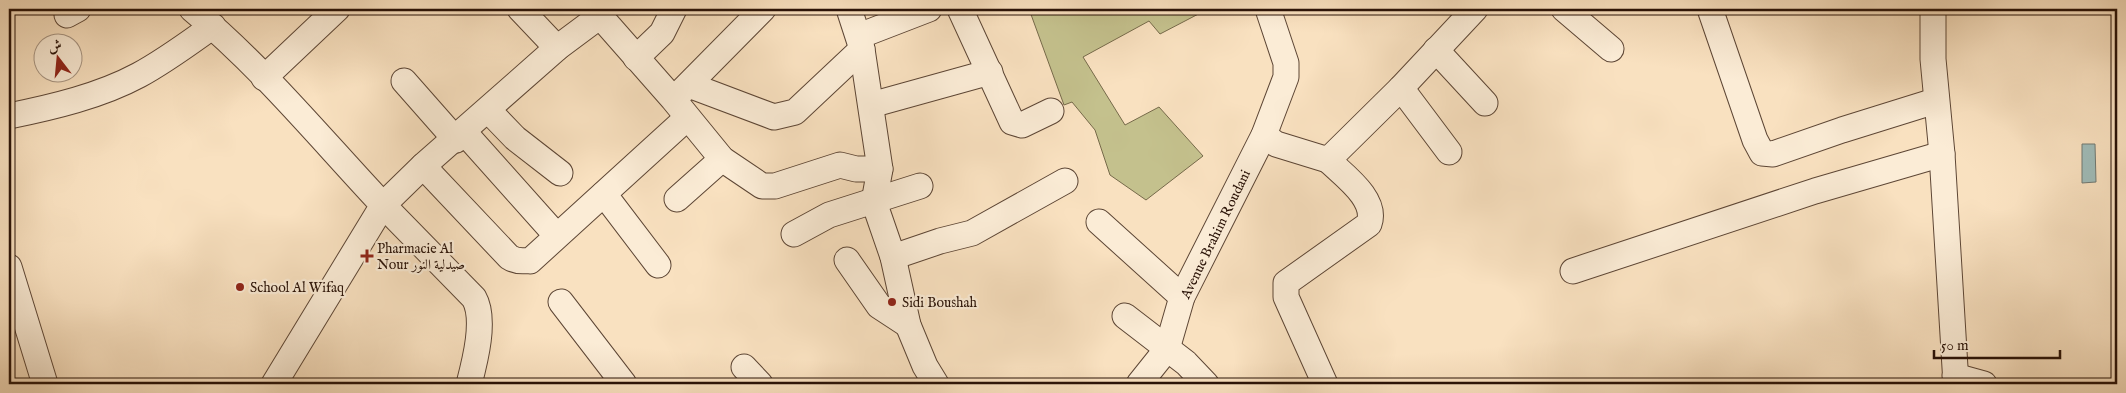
<svg xmlns="http://www.w3.org/2000/svg" width="2126" height="393" font-family="'IM FELL English',Amiri,serif">
<style>
.green{fill:#c4c18d;stroke:#766a4a}
.water{fill:#9fbcb9;stroke:#707872}
.lines{fill:none;stroke-linecap:round;stroke-linejoin:round}
.minor-casing{stroke:#5d4635;stroke-width:27}
.minor{stroke:#fbecd6;stroke-width:25}
.poi-dot{fill:#8f2418;stroke:#fbecd6;stroke-width:2}
.labels{text-anchor:middle;stroke-width:4.5;stroke-linejoin:round;paint-order:stroke}
.street-label{font-size:14px;fill:#291207;stroke:#fbecd6}
.poi-label{font-size:14px;fill:#291207;stroke:#fbecd6;text-anchor:start}
</style>
<rect width="100%" height="100%" fill="#f9e1c0"/>
<filter id="stains"><feTurbulence type="fractalNoise" baseFrequency=".004" numOctaves="4"/><feColorMatrix values="0 0 0 0 .2 0 0 0 0 .09 0 0 0 0 .02 0 0 0 .5 -.17"/></filter>
<radialGradient id="worn" r=".72"><stop offset=".6" stop-color="#630" stop-opacity="0"/><stop offset="1" stop-color="#630" stop-opacity=".3"/></radialGradient>
<path class="green" d="M1029,9H1208L1160,34L1149,21L1083,57L1125,125L1159,107L1203,156L1146,200L1110,175L1095,130L1072,102L1064,105Z"/>
<path class="water" d="M2082,144H2095L2096,182L2082,183Z"/>
<g class="lines">
<defs>
<g id="minor">
<path d="M192,9C262,67 321,139 383,205L274,384"/>
<path d="M520,9L557,48"/>
<path d="M849,9L862,49L880,169L874,202L893,257L908,325L925,366L936,384"/>
<path d="M960,9L1012,122L1022,125L1051,111"/>
<path d="M1564,9L1611,49"/>
<path d="M1710,9L1755,140L1762,153L1773,154L1842,130L1935,101"/>
<path d="M1933,9V59L1942,154L1956,384"/>
<path d="M67,15L78,9"/>
<path d="M859,36L929,9"/>
<path d="M1436,50L1485,103"/>
<path d="M636,58L662,33L674,9"/>
<path d="M264,78L337,9"/>
<path d="M404,81L456,140"/>
<path d="M689,85L774,117L795,112L862,49"/>
<path d="M1401,88L1449,152"/>
<path d="M677,96L763,9"/>
<path d="M871,105L990,72"/>
<path d="M488,110L515,138L560,173"/>
<path d="M9,116C53,107 100,96 139,75C165,61 189,43 213,26"/>
<path d="M464,132L556,235"/>
<path d="M1264,135L1276,144L1328,160L1401,88L1475,9"/>
<path d="M423,166L509,257C518,263 523,260 530,261L687,118"/>
<path d="M604,194L658,265"/>
<path d="M677,199L722,159"/>
<path d="M1099,222L1182,297"/>
<path d="M794,234L829,215L920,186"/>
<path d="M893,257L940,241L972,233L1065,181"/>
<path d="M847,260L879,306L908,325"/>
<path d="M9,267L45,384"/>
<path d="M1573,271L1815,191L1942,154"/>
<path d="M561,302L624,384"/>
<path d="M1125,316L1186,363L1206,384"/>
<path d="M744,367L760,384"/>
<path d="M1955,376L1984,384"/>
<path d="M469,384C475,361 486,319 474,298L383,205L423,166L557,48L600,16L673,99L722,159L762,186H775L840,165L856,169H880"/>
<path d="M1139,384L1167,349L1182,297L1264,135L1286,77V63L1268,9"/>
<path d="M1325,384L1286,297V283L1369,224C1378,199 1343,175 1328,160"/>
</g>
</defs>
<use href="#minor" class="minor-casing"/>
<use href="#minor" class="minor"/>
</g>
<g class="poi-dot">
<path d="M364.5 248.5h5v5h5v5h-5v5h-5v-5h-5v-5h5z"/>
<circle cx="240" cy="287" r="5"/>
<circle cx="892" cy="302" r="5"/>
</g>
<g class="labels">
<g class="street-label">
<text transform="translate(1215 234) rotate(-64)" y="5">Avenue Brahim Roudani</text>
</g>
<g class="poi-label">
<text x="377" y="253">Pharmacie Al<tspan x="377" dy="16">Nour صيدلية النور</tspan></text>
<text x="250" y="292">School Al Wifaq</text>
<text x="902" y="307">Sidi Boushah</text>
</g>
</g>
<rect width="2126" height="393" fill="none" stroke="#f9e1c0" stroke-width="30"/>
<rect x="10" y="10" width="2106" height="373" fill="none" stroke="#291207" stroke-width="2.5"/>
<rect x="15" y="15" width="2096" height="363" fill="none" stroke="#291207"/>
<g transform="translate(58 58) rotate(344)"><circle r="24" fill="#fbecd6" stroke="#a79583"/>
<path d="M0-4L9 19L0 12L-9 19Z" fill="#8f2418"/>
<text y="-8" font-size="14" font-weight="bold" text-anchor="middle" fill="#291207">ش</text>
</g>
<path d="M1934 350v8h126v-8" fill="none" stroke="#291207" stroke-width="2.5"/>
<text x="1941" y="350" font-size="15" fill="#291207" stroke="#fbecd6" stroke-width="4" paint-order="stroke">50 m</text>
<rect width="100%" height="100%" filter="url(#stains)"/>
<rect width="100%" height="100%" fill="url(#worn)"/>
</svg>
